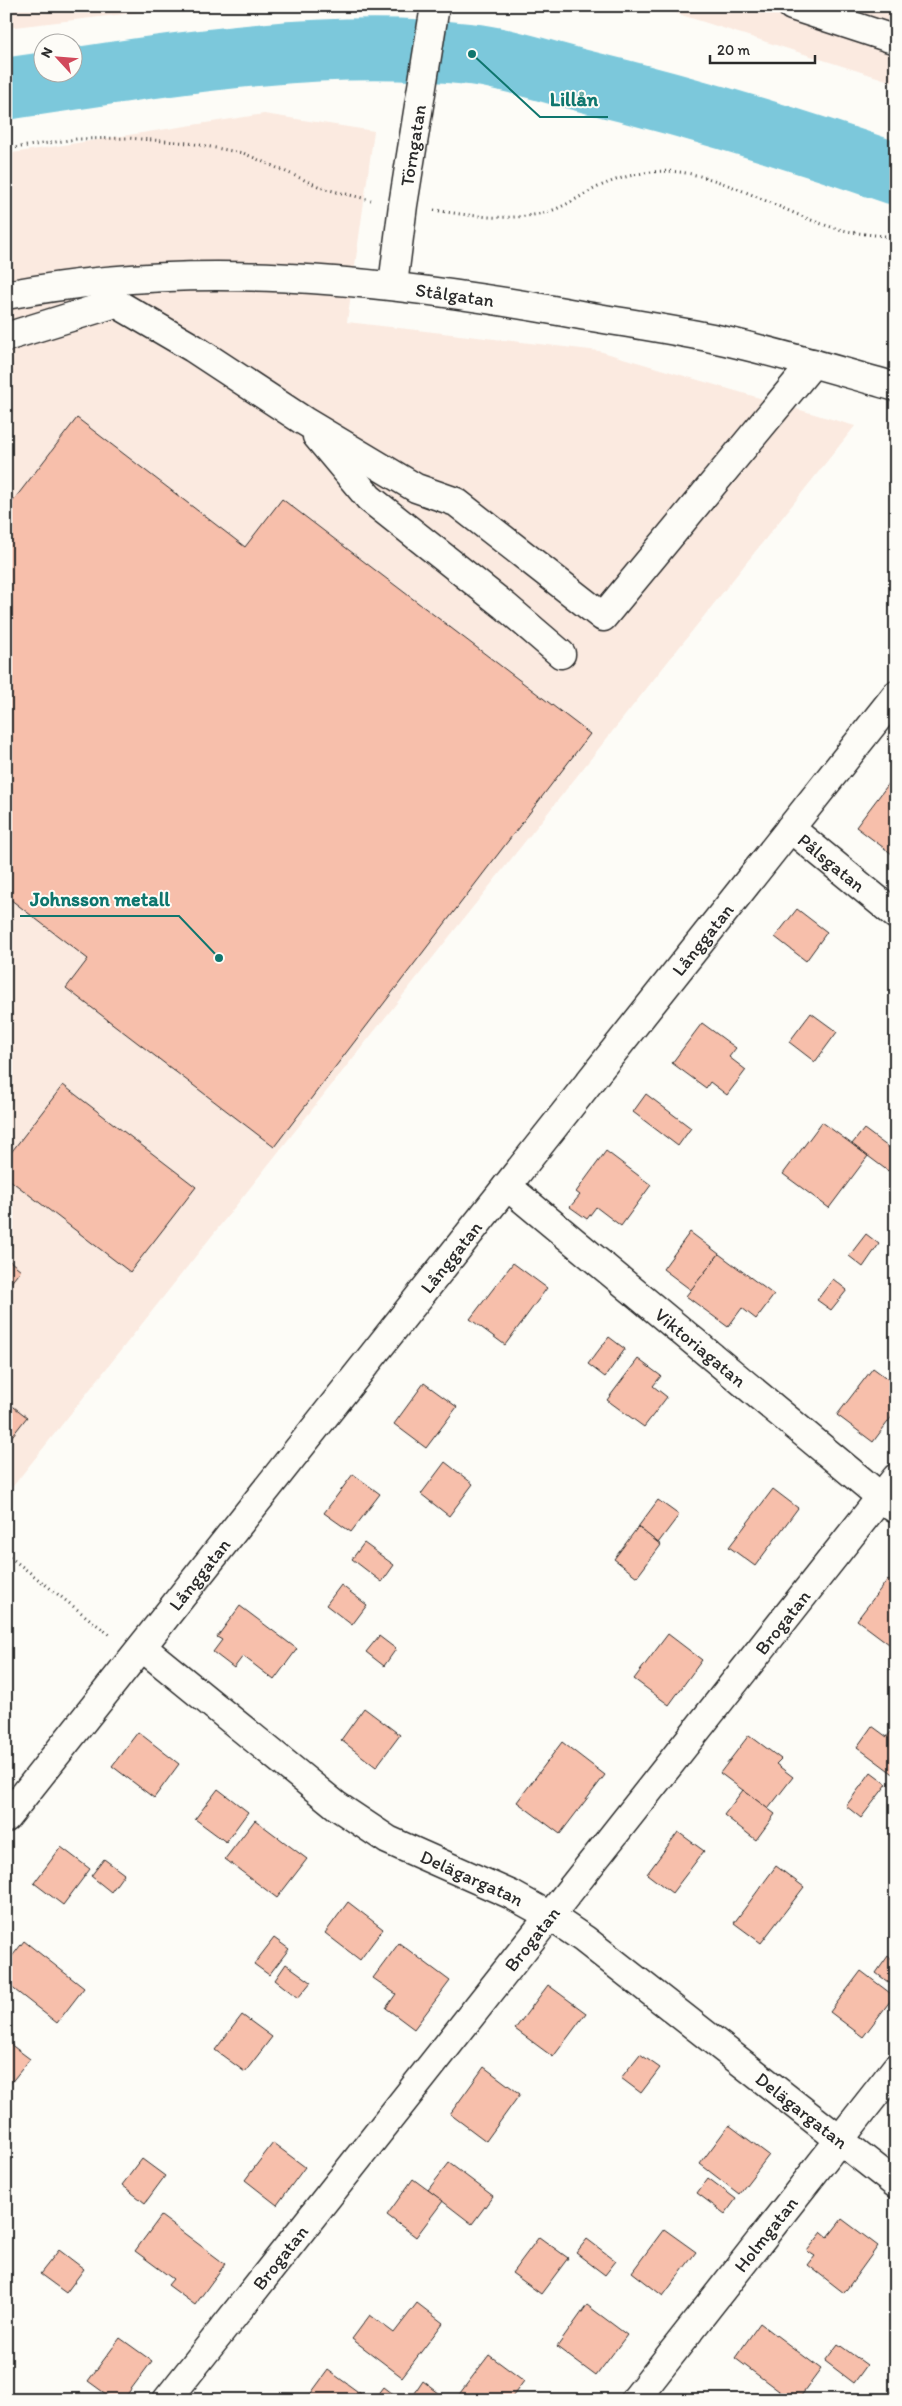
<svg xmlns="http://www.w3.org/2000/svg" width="902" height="2406" font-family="Itim,sans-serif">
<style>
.built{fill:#fbeae0}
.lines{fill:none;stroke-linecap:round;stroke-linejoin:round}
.river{stroke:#7cc8db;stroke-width:62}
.building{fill:#f7bfab;stroke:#2b2b2b}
.minor-casing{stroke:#2b2b2b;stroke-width:31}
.path{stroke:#2b2b2b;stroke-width:3;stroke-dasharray:1 4;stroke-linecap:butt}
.minor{stroke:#fdfcf7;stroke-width:28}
.labels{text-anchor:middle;stroke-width:4;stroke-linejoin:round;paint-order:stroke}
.street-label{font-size:19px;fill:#2b2b2b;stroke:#fdfcf7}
.leader{fill:none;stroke:#0f766e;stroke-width:2}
.callout-dot{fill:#0f766e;stroke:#fdfcf7;stroke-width:2}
.callout-label{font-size:20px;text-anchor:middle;font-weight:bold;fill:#0f766e;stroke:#fdfcf7;stroke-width:4;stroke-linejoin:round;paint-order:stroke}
</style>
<rect width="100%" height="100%" fill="#fdfcf7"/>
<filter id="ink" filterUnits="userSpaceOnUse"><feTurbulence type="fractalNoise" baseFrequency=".02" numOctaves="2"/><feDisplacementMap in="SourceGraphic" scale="10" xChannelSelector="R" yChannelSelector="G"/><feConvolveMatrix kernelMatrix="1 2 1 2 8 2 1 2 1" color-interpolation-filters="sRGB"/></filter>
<g filter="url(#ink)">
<g class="built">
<path d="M6,6H193L6,28Z"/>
<path d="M653,6H896V83Z"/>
<path d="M264,114L374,131L347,322L599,351L855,426L6,1495V154Z"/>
</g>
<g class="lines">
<path class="river" d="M6,89C159,66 315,38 469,54C502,57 544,71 576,79C684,105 791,137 896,174"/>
</g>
<g class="building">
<path d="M77,418L245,547L282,499L590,734L274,1147L66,988L88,959L6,896V510Z"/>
<path d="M896,774V857L856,827Z"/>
<path d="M797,909L827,932L806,961L775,937Z"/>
<path d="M811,1013L837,1032L815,1062L789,1042Z"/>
<path d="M702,1023L736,1048L729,1057L746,1070L727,1095L710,1082L706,1088L672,1063Z"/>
<path d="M63,1085L196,1187L130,1272L6,1177V1159Z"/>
<path d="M646,1094L691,1128L678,1146L633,1112Z"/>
<path d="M822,1122L868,1156L829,1208L783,1174Z"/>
<path d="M864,1129L896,1153V1160L888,1171L852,1144Z"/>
<path d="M606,1151L651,1185L621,1226L596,1207L587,1219L570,1207L580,1195L576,1192Z"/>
<path d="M690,1232L719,1254L691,1290L663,1269Z"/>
<path d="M866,1234L879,1244L863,1267L849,1256Z"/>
<path d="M719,1254L774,1295L756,1319L742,1308L728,1327L686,1296Z"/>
<path d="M6,1258L21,1270L6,1289Z"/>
<path d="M513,1263L547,1288L505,1345L470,1319Z"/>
<path d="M833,1279L847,1290L831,1310L817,1300Z"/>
<path d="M609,1337L625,1349L605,1377L588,1364Z"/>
<path d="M638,1359L661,1376L653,1386L667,1397L644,1427L607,1400Z"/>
<path d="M873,1368L896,1385V1411L873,1442L837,1415Z"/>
<path d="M424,1383L457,1407L426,1448L394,1424Z"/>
<path d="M6,1401L27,1417L6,1444Z"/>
<path d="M445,1462L473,1484L449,1516L421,1494Z"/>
<path d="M353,1474L380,1494L351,1532L324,1513Z"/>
<path d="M773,1489L798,1508L755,1566L729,1547Z"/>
<path d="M658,1500L679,1515L658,1543L638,1527Z"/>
<path d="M638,1527L661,1545L637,1577L614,1559Z"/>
<path d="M364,1543L394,1565L382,1582L352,1559Z"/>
<path d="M888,1579L896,1585V1636L889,1644L857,1620Z"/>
<path d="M341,1585L367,1605L352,1625L326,1605Z"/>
<path d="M240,1606L297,1649L274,1680L243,1656L234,1668L213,1652L222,1640L217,1637Z"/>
<path d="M668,1634L702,1660L669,1705L634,1679Z"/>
<path d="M379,1636L396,1649L384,1666L366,1652Z"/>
<path d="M364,1708L400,1735L376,1767L341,1740Z"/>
<path d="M896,1725V1776L857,1747L872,1726L887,1737Z"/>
<path d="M138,1732L179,1764L154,1798L112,1766Z"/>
<path d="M749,1735L781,1759L776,1764L793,1777L768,1809L720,1773Z"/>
<path d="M562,1742L605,1775L560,1834L517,1802Z"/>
<path d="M871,1772L887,1784L861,1818L846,1806Z"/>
<path d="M218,1789L248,1812L226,1842L195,1819Z"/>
<path d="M743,1790L775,1814L756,1840L724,1815Z"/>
<path d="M255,1820L307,1859L277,1898L225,1859Z"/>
<path d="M678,1832L704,1851L672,1893L647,1874Z"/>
<path d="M61,1847L90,1869L63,1905L34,1883Z"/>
<path d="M104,1859L124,1874L111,1892L91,1876Z"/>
<path d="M776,1866L804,1887L761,1943L734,1923Z"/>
<path d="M348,1902L383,1929L360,1960L325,1933Z"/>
<path d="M274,1938L289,1949L269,1975L254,1964Z"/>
<path d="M24,1941L84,1988L57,2023L6,1983V1964Z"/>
<path d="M399,1943L450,1981L414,2029L386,2008L396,1994L373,1978Z"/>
<path d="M888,1956L896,1962V1988L876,1973Z"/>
<path d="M286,1964L311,1982L298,1998L275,1980Z"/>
<path d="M861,1971L894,1996L863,2037L830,2012Z"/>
<path d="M548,1985L586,2013L553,2057L515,2029Z"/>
<path d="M242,2015L272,2037L245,2072L215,2050Z"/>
<path d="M6,2041L30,2059L6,2089Z"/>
<path d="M640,2054L660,2068L641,2093L621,2078Z"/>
<path d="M484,2067L520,2094L486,2141L450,2114Z"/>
<path d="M729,2125L769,2155L739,2194L700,2164Z"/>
<path d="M273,2143L305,2167L277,2205L245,2180Z"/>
<path d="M142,2159L165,2176L145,2203L122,2185Z"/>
<path d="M449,2163L493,2196L472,2224L428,2190Z"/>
<path d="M708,2178L736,2199L725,2214L697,2193Z"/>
<path d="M413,2179L443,2201L416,2237L387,2215Z"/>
<path d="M161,2216L225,2264L195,2305L168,2285L173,2279L135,2251Z"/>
<path d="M842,2219L878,2246L844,2293L808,2265L815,2256L807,2251L822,2232L828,2237Z"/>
<path d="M664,2229L696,2252L663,2296L632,2272Z"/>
<path d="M539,2237L568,2258L541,2294L512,2273Z"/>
<path d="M587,2239L616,2261L605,2275L576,2253Z"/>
<path d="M59,2250L84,2269L66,2293L40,2274Z"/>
<path d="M417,2303L443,2323L402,2377L352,2339L370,2315L394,2333Z"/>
<path d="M587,2305L627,2335L596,2376L557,2347Z"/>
<path d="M760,2323L821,2369L798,2400H791L735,2358Z"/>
<path d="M120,2338L152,2361L123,2400H114L88,2381Z"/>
<path d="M838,2344L867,2365L854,2383L825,2361Z"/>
<path d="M489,2355L524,2381L510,2400H460L457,2397Z"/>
<path d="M328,2370L361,2394L357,2400H306Z"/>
<path d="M423,2381L448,2400H418L413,2396Z"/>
<path d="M896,2386V2400H886L885,2399Z"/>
<path d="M383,2387L400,2400H373Z"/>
</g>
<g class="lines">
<defs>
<g id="minor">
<path d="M792,6L896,40"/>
<path id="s1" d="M393,285L403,205L435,6"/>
<path id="s2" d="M6,295C192,259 380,279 564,312C613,321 663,328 712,338C774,351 835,370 896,387"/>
<path d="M6,337L116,303L193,348L304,421L416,488L456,502L603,617L813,363"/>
<path d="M317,436L369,498L505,606L561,654"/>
<path id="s3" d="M790,828L896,915"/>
<path id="s4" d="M507,1186L894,1508"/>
<path id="s5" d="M142,1647L337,1806L388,1840L512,1895L550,1916L584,1939L896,2184"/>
<path id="s6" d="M6,1818L896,695"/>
<path id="s7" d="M167,2400L896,1478"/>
<path id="s8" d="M635,2400L896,2068"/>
</g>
</defs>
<use href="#minor" class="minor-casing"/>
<g class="path">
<path d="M6,149L77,139L128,138L189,143L243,153L325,189L371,200"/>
<path d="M434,210C472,216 509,222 547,212C568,206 585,192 605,184C627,175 655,169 679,172C724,177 780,210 825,225C848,233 872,235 896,237"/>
<path d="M6,1554L110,1635"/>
</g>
<use href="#minor" class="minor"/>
</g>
</g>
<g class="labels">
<g class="street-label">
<text dy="7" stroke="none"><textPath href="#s1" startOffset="141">Törngatan</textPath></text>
<text dy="7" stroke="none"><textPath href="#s2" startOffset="451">Stålgatan</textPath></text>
<text dy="7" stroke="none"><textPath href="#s3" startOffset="54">Pålsgatan</textPath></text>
<text dy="7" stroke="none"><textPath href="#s6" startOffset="1121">Långgatan</textPath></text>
<text dy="7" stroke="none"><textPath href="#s6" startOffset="716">Långgatan</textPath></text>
<text dy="7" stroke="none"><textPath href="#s4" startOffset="252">Viktoriagatan</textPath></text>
<text dy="7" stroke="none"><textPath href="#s6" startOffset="311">Långgatan</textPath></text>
<text dy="7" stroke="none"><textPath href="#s7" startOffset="992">Brogatan</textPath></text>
<text dy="7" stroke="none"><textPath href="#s5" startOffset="405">Delägargatan</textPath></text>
<text dy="7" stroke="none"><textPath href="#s7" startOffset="588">Brogatan</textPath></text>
<text dy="7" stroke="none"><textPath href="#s5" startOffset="810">Delägargatan</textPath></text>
<text dy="7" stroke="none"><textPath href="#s8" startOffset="211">Holmgatan</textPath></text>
<text dy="7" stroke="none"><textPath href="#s7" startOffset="182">Brogatan</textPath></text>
</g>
</g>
<path class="leader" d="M472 54L540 117H608M219 958L179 916H20"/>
<g class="callout-dot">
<circle cx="472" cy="54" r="5"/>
<circle cx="219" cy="958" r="5"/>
</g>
<g class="callout-label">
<text x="574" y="106">Lillån</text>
<text x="100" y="906">Johnsson metall</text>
</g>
<rect width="902" height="2406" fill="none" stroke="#fdfcf7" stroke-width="25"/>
<rect x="12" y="12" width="877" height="2381" fill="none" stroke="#2b2b2b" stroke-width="2" filter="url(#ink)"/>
<g transform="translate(58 58) rotate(296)"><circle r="24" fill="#fdfcf7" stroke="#a9a8a5"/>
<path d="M0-4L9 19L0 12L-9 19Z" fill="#d1495b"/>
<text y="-8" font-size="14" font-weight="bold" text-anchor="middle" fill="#2b2b2b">N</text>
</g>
<path d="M710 55v8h105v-8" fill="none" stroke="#2b2b2b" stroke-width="2.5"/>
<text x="717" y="55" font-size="15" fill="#2b2b2b" stroke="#fdfcf7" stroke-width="4" paint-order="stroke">20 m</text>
</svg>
